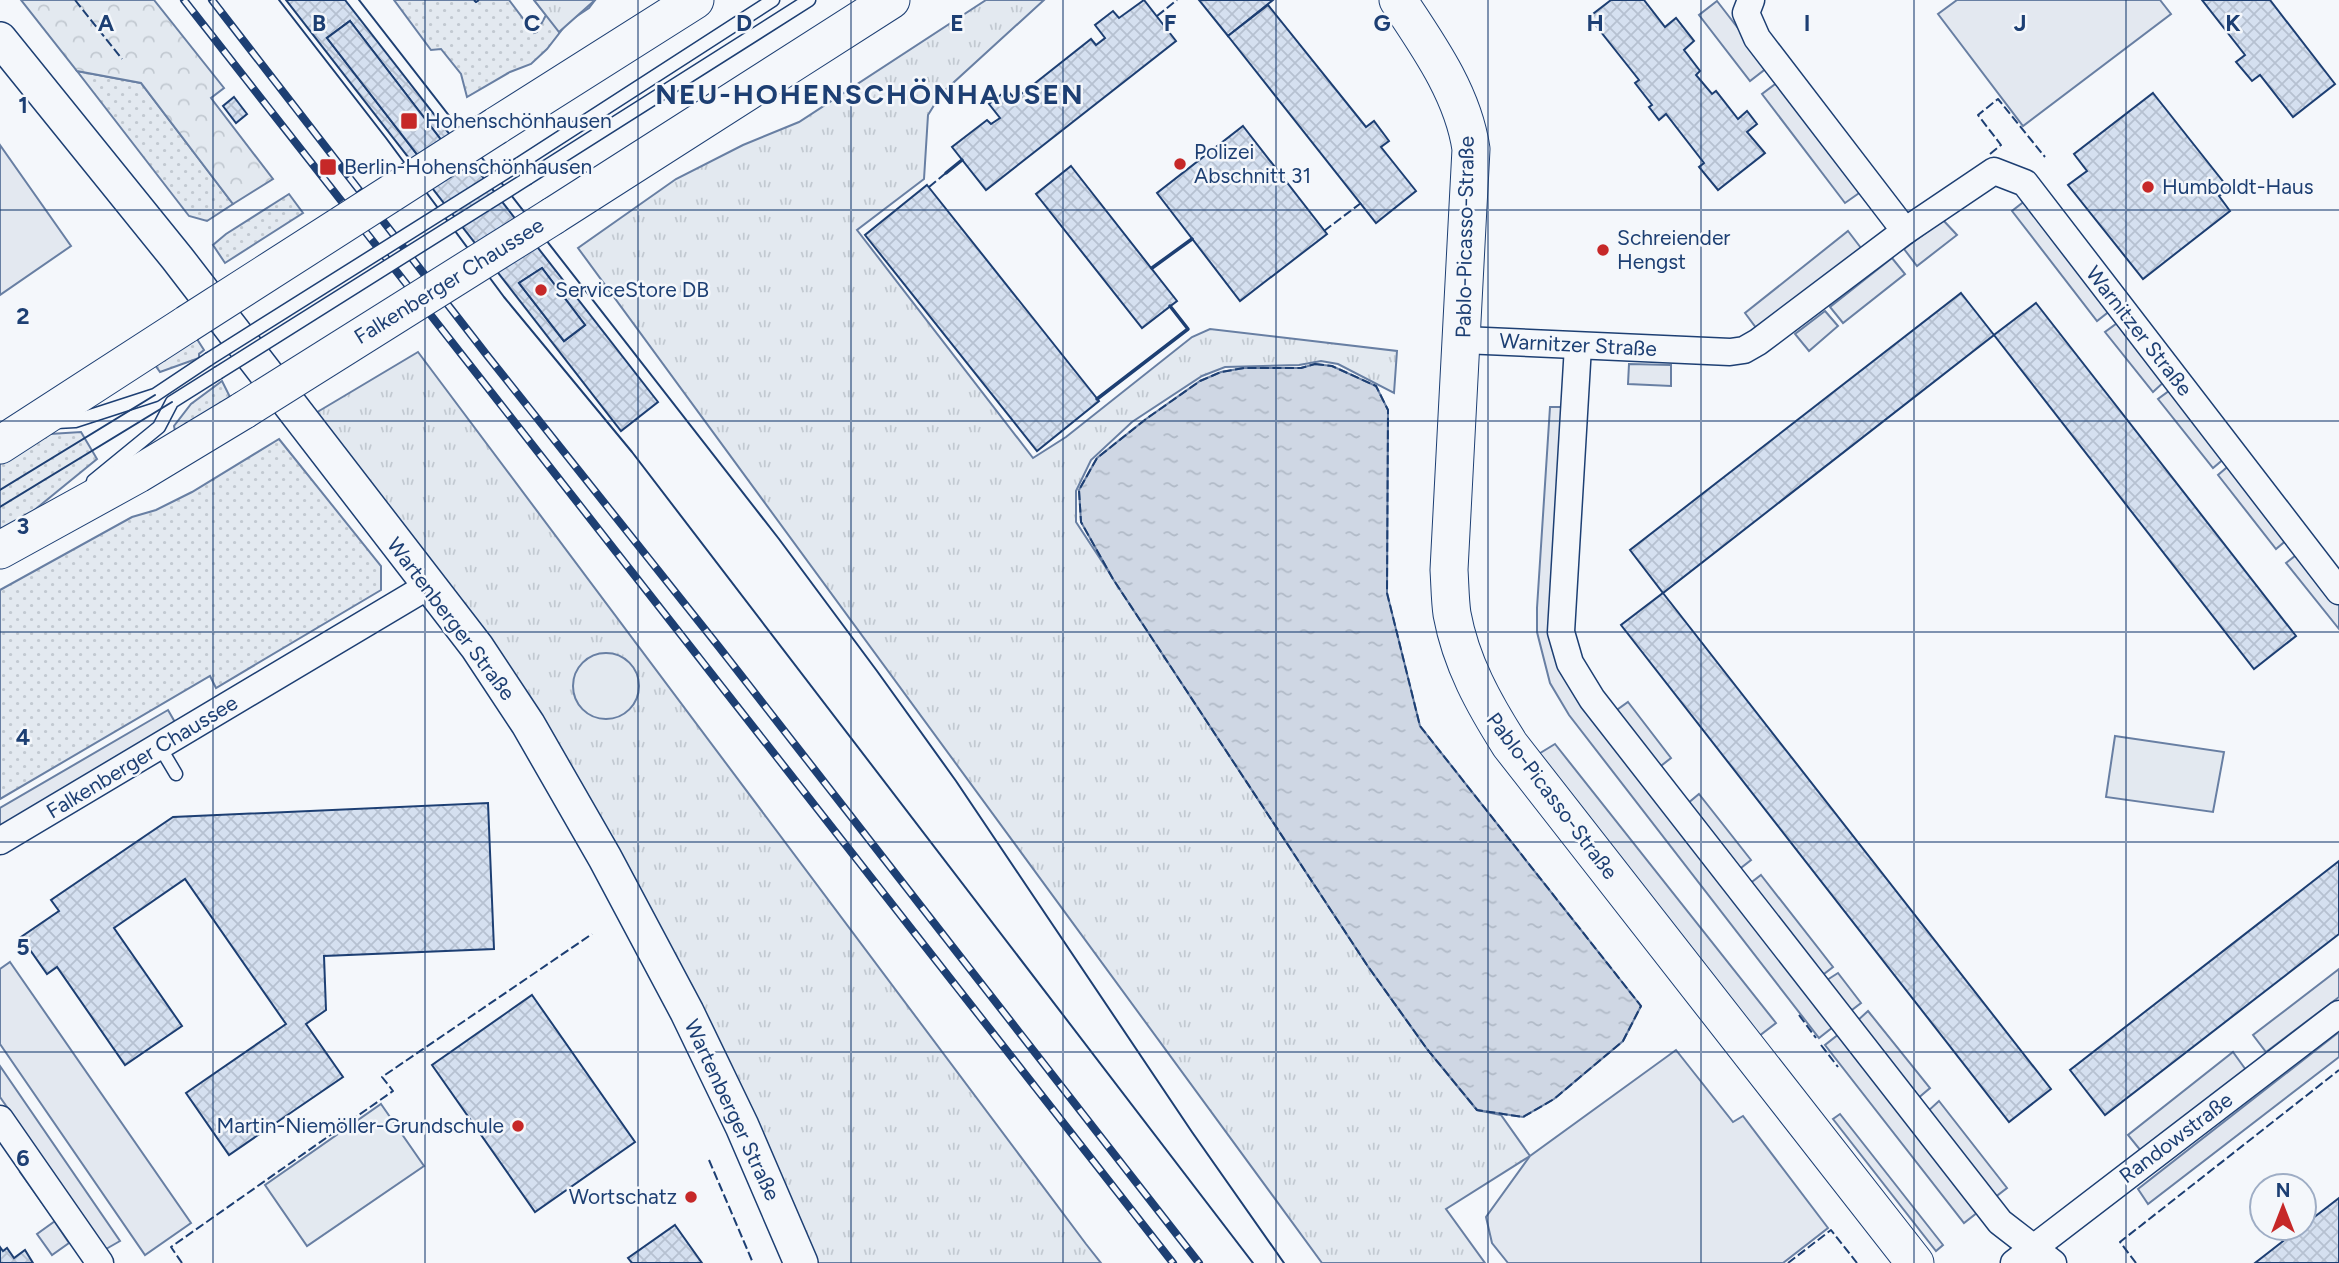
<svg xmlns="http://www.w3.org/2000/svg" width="2339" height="1263" font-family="Figtree,sans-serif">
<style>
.grass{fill:url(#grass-dots);stroke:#687fa3;stroke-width:2}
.forest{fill:url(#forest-crowns);stroke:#687fa3;stroke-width:2}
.park{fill:url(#park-tufts);stroke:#687fa3;stroke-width:2}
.pitch{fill:#e3e9f0;stroke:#687fa3;stroke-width:2}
.parking{fill:#e3e8f0;stroke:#687fa3;stroke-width:2}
.water{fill:url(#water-ripples);stroke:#687fa3;stroke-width:2}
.building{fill:url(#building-cross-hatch);stroke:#1d3f73;stroke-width:2;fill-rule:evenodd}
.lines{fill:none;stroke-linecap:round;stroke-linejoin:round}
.service-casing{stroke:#1d3f73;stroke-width:15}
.minor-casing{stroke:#1d3f73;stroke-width:29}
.tertiary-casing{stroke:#1d3f73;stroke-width:36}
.secondary-casing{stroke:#1d3f73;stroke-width:39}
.service{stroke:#f4f7fb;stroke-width:12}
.minor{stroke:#f4f7fb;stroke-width:26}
.tertiary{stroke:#f4f7fb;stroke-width:33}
.secondary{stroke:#f4f7fb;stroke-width:37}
.tram{stroke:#1d3f73;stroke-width:2}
.rail-casing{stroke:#1d3f73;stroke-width:8}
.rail{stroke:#f4f7fb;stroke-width:5;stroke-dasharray:16;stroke-linecap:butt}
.service-bridge-casing{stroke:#1d3f73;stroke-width:15;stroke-linecap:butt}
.secondary-bridge-casing{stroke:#1d3f73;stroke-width:39;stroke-linecap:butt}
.service-bridge{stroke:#f4f7fb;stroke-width:12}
.secondary-bridge{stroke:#f4f7fb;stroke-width:37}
.fence{stroke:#1d3f73;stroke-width:2;stroke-dasharray:9 3.5;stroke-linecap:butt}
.wall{stroke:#1d3f73;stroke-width:3.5}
.grid{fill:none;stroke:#1d3f73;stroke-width:2;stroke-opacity:0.55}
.poi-dot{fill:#c62828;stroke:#f4f7fb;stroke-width:2.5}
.labels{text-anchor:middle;stroke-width:5;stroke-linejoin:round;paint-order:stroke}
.poi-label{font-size:21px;fill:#1d3f73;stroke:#f4f7fb;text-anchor:start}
.street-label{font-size:21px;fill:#1d3f73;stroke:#f4f7fb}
.district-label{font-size:28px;font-weight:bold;letter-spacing:2px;fill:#1d3f73;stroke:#f4f7fb}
.grid-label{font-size:23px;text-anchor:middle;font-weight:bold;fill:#1d3f73;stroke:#f4f7fb;stroke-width:5;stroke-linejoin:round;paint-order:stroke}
</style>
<defs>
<pattern id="grass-dots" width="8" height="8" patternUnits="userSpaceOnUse" patternTransform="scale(1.75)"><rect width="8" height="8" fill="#e3e9f0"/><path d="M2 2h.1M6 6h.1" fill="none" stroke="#c2c9d1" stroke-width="1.8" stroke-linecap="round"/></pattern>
<pattern id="forest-crowns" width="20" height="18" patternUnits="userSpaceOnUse" patternTransform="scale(1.75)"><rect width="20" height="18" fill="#e3e9f0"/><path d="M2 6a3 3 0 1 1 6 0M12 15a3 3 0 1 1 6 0" fill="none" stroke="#c2c9d1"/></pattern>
<pattern id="park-tufts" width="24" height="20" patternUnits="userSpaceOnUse" patternTransform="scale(1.75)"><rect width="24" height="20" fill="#e3e9f0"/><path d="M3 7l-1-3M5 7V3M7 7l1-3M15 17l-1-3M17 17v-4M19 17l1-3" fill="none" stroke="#c2c9d1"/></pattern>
<pattern id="water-ripples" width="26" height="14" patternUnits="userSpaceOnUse" patternTransform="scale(1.75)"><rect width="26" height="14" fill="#cfd7e4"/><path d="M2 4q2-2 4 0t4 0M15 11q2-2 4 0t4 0" fill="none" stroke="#b1bac7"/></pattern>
<pattern id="building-cross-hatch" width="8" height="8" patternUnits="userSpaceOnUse" patternTransform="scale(1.75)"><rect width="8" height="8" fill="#d5e0f0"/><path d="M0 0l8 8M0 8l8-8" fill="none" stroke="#b6c1d1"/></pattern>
</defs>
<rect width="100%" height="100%" fill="#f4f7fb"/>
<g class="grass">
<path d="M394,0H474L476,2L479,0H509L534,33L537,32L546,15L534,0H595L589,8L568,22L547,49L531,64L510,72L467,97L461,74L441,49L431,50Z"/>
<path d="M77,71L141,83L233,204L207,221L189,216Z"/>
<path d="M289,194L303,213L225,263L213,245L226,234Z"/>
<path d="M195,336L204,350L199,354V358L160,372L153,362Z"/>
<path d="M222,381L231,399L175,431L174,426L191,404Z"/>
<path d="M81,432L97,459L32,512L0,532V460L50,434Z"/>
<path d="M279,439L381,566V590L216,688L210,676L0,799V590L132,517L156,510L192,492Z"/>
</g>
<path class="forest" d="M21,0H154L224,88L211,98L273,179L233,204L141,83L77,71Z"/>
<g class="park">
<path d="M534,0H595L559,32Z"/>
<path d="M986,0H1044L941,94L928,115L924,179L857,230L1033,458L1066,437L1192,337L1210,329L1397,351L1394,393L1338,364L1321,361L1299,365L1225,367L1202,376L1132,422L1091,460L1076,491V522L1367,965L1427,1049L1477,1110L1501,1115L1530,1156L1446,1209L1485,1263H1322L578,248L676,179L743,145L799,122Z"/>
<path d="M418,352L1086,1244L1101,1263H818L769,1150L700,1007L314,414Z"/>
</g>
<g class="pitch">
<circle cx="606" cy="686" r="33"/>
<path d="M2115,736L2224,752L2213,812L2106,797Z"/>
<path d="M381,1104L424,1166L307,1246L265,1185Z"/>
</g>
<g class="parking">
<path d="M1957,0H2160L2171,14L2023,126L1938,14Z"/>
<path d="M1717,1L1768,67L1750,81L1699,15Z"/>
<path d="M1778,82L1862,191L1845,203L1762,94Z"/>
<path d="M0,145L71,246L0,295Z"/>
<path d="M2026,200L2111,310L2097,321L2012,211Z"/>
<path d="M1943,220L1957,235L1917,266L1904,249Z"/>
<path d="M1848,231L1861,248L1757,329L1745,313Z"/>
<path d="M1892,258L1905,274L1843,323L1830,307Z"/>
<path d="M1825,311L1838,326L1809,351L1795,334Z"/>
<path d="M2120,321L2166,380L2153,392L2105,332Z"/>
<path d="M1629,364L1671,365V386L1628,384Z"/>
<path d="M2173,388L2226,457L2213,468L2158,399Z"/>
<path d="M1550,407H1568L1554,633L1833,1027L1819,1038L1569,715L1550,683L1537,632V608Z"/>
<path d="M2232,463L2289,538L2276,549L2218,475Z"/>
<path d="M2300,552L2339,602V629L2286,563Z"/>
<path d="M1628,702L1671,758L1657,769L1614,712Z"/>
<path d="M168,710L176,724L0,827V808Z"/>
<path d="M1555,744L1776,1023L1759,1036L1537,755Z"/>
<path d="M1699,794L1751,860L1737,871L1687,804Z"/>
<path d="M1761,875L1833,967L1820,977L1748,885Z"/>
<path d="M10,962L191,1223L145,1255L0,1044V969Z"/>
<path d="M2339,969V997L2266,1052L2253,1035Z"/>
<path d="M1838,973L1861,1003L1848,1013L1824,982Z"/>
<path d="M1868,1011L1930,1088L1917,1099L1856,1022Z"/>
<path d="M2339,1032V1057L2148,1204L2138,1189Z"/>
<path d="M1839,1034L1978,1212L1964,1223L1825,1045Z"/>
<path d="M1676,1050L1733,1122L1743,1116L1828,1228L1783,1263H1508L1492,1243L1486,1217L1530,1156Z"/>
<path d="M2233,1052L2246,1070L2141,1151L2128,1135Z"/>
<path d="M0,1066L120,1241L106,1249L0,1097Z"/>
<path d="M1939,1101L2007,1188L1994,1198L1927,1112Z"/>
<path d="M1840,1114L1943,1245L1936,1251L1833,1119Z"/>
<path d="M27,1167L55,1222L69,1243L52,1255L37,1234L55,1221L20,1172Z"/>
</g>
<path class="water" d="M1315,364L1332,366L1376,386L1388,410L1387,593L1420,726L1641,1006L1623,1041L1554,1099L1523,1117L1477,1110L1427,1049L1367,965L1113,579L1081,522L1079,490L1097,458L1146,419L1200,381L1221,372L1244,368H1301Z"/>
<g class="building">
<path d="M286,0H345L658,402L621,431ZM350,21L445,145L423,162L327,38ZM542,268L585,325L564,341L519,283Z"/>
<path d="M1144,0L1176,41L986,190L952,147L987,120L991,124L1000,118L989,104L1007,90L1015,99L1091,39L1096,45L1105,38L1095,25L1113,11L1119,18Z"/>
<path d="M1199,0H1273L1228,36Z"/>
<path d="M1611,0H1644L1665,27L1676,18L1694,41L1684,50L1700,71L1696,75L1712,94L1716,91L1738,119L1747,111L1757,124L1747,132L1765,153L1718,190L1699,167L1704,163L1666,114L1659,120L1649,107L1652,105L1635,83L1639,80L1589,17Z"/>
<path d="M2202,0H2270L2335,84L2293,117L2260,75L2252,81L2236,62L2245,55Z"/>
<path d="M1268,5L1366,127L1374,121L1389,141L1381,147L1416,191L1376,223L1228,36Z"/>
<path d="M350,21L445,145L423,162L327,38Z"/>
<path d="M2153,93L2229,189L2219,196L2230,211L2143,279L2068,185L2087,171L2074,154Z"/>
<path d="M234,97L247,114L236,123L223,106Z"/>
<path d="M1243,126L1327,234L1240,301L1157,193Z"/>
<path d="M1071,166L1177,301L1142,328L1036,194Z"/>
<path d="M927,185L1099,401L1037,451L865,235Z"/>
<path d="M542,268L585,325L564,341L519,283Z"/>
<path d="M1961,293L1994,335L1663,593L1630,550Z"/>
<path d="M2036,303L2296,636L2254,669L1994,335Z"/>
<path d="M1663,593L2051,1089L2009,1122L1621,625Z"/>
<path d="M488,803L494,949L324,956L326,1010L306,1024L343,1077L229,1155L186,1093L286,1024L185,879L114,928L182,1026L125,1065L57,967L47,974L21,937L59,911L51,900L173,817Z"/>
<path d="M2339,861V934L2105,1115L2070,1070Z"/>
<path d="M532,995L635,1142L535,1212L432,1065Z"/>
<path d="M2339,1198V1263H2255L2300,1228H2304V1225Z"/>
<path d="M675,1225L702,1263H632L628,1258Z"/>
<path d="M0,1247L3,1251L7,1248L14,1258L25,1250L33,1263H0Z"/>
</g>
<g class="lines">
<defs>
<g id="service">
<path d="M519,164L773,0"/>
<path d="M528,178L809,0"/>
<path d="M56,422L75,421L155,395L209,359"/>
<path d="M93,481L159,427L172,402L218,373"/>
<path d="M160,747L176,774"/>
</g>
<g id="minor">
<path d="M1905,231L1994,171L2025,183L2339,591"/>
<path d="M1463,340L1730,352L1744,350L1758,342L1905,231L1757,38L1746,13L1751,0"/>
<path d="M1578,346L1561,632L1570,663L1592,699L2000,1222L2053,1263"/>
<path d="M0,841L428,586"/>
<path d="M0,1119L100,1263"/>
<path d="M2014,1263L2339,1014"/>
</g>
<path id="tertiary" d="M0,39L177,258L477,647L528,724L605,858L687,1012L742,1126L801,1263"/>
<g id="secondary">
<path d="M1398,0C1428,45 1463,94 1471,149L1449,570C1450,585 1450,600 1452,614C1461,663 1484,704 1510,745L1915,1263"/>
<path d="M496,126L695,0"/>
<path d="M553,216L891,0"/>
<path d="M0,445L187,324"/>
<path d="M0,550L138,474L244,410"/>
</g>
</defs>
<use href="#service" class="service-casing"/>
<use href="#minor" class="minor-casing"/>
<use href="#tertiary" class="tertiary-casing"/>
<use href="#secondary" class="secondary-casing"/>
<use href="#service" class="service"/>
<use href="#minor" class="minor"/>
<use href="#tertiary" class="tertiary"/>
<use href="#secondary" class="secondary"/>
<g class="tram">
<path d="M279,0L386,138L504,297L632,452L1253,1263"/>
<path d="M359,0L779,539L877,671L956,781L1192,1132L1284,1263"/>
<path d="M0,490L155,395"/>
<path d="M0,507L172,402"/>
</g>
<defs>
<g id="rail">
<path d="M184,0L1173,1263"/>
<path d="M212,0L486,354L719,647L1199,1263"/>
</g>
</defs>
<use href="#rail" class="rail-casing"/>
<use href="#rail" class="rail"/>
<defs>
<g id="service-bridge">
<path d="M209,359L519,164"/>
<path d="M218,373L528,178"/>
</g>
<g id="secondary-bridge">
<path d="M187,324L496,126"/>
<path d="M244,410L553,216"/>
</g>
</defs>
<use href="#service-bridge" class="service-bridge-casing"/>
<use href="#secondary-bridge" class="secondary-bridge-casing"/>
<use href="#service-bridge" class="service-bridge"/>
<use href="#secondary-bridge" class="secondary-bridge"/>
<g class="fence">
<path d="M75,0L122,59"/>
<path d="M474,0L476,2L479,0"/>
<path d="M1157,16L1177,0"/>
<path d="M1990,154L2001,145L1978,115L1998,99L2045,157"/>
<path d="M929,187L946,173"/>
<path d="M1324,231L1361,203"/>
<path d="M1315,364L1332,366L1376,386L1388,410L1387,593L1420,726L1641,1006L1623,1041L1554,1099L1523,1117L1477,1110L1427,1049L1367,965L1113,579L1081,522L1079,490L1097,458L1146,419L1200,381L1221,372L1244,368H1301Z"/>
<path d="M1799,1015L1816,1038"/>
<path d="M1821,1045L1838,1067"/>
<path d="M709,1160L753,1263"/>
<path d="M182,1263L171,1247L393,1091L382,1077L592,934"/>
<path d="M1788,1263L1831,1230L1857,1263"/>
<path d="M2136,1263L2120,1242L2339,1070"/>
</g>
<g class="wall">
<path d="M946,173L962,160"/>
<path d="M1152,268L1192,239"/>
<path d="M1097,399L1188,329L1170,306"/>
</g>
</g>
<path class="grid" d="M213,0V1263M425,0V1263M638,0V1263M851,0V1263M1063,0V1263M1276,0V1263M1488,0V1263M1701,0V1263M1914,0V1263M2126,0V1263M0,210H2339M0,421H2339M0,632H2339M0,842H2339M0,1052H2339"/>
<g class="poi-dot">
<rect x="400" y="112" width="18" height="18" rx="3.5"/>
<circle cx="1180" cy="164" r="7"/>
<rect x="319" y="158" width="18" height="18" rx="3.5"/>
<circle cx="2148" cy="187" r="7"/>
<circle cx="1603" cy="250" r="7"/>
<circle cx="541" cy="290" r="7"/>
<circle cx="518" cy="1126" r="7"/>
<circle cx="691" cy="1197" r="7"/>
</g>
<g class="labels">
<g class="poi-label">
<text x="425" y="128">Hohenschönhausen</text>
<text x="1194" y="159">Polizei<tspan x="1194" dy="24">Abschnitt 31</tspan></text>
<text x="344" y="174">Berlin-Hohenschönhausen</text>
<text x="2162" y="194">Humboldt-Haus</text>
<text x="1617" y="245">Schreiender<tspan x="1617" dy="24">Hengst</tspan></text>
<text x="555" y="297">ServiceStore DB</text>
<text x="504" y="1133" text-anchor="end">Martin-Niemöller-Grundschule</text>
<text x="677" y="1204" text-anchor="end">Wortschatz</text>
</g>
<g class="street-label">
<text transform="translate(1465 237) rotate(-89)" y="7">Pablo-Picasso-Straße</text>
<text transform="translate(449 281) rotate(-32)" y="7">Falkenberger Chaussee</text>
<text transform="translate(2139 331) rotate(52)" y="7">Warnitzer Straße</text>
<text transform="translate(1578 345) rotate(3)" y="7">Warnitzer Straße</text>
<text transform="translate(451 619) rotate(53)" y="7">Wartenberger Straße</text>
<text transform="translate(142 757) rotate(-31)" y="7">Falkenberger Chaussee</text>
<text transform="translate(1552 796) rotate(53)" y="7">Pablo-Picasso-Straße</text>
<text transform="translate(732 1110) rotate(65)" y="7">Wartenberger Straße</text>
<text transform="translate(2176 1138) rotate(-37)" y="7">Randowstraße</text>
</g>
<g class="district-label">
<text x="870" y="104">NEU-HOHENSCHÖNHAUSEN</text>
</g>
</g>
<g class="grid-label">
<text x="106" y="31">A</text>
<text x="319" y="31">B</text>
<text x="532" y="31">C</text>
<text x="744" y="31">D</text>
<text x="957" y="31">E</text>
<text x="1170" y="31">F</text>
<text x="1382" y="31">G</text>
<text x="1595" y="31">H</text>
<text x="1807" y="31">I</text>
<text x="2020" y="31">J</text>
<text x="2233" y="31">K</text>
<text x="23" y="113">1</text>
<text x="23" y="324">2</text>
<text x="23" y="534">3</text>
<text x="23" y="745">4</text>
<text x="23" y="955">5</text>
<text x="23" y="1166">6</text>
</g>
<g transform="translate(2283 1207)"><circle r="33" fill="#f4f7fb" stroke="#9eadc5" stroke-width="2"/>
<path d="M0-5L12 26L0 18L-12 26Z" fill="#c62828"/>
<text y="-10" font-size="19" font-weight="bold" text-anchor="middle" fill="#1d3f73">N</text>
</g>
</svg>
